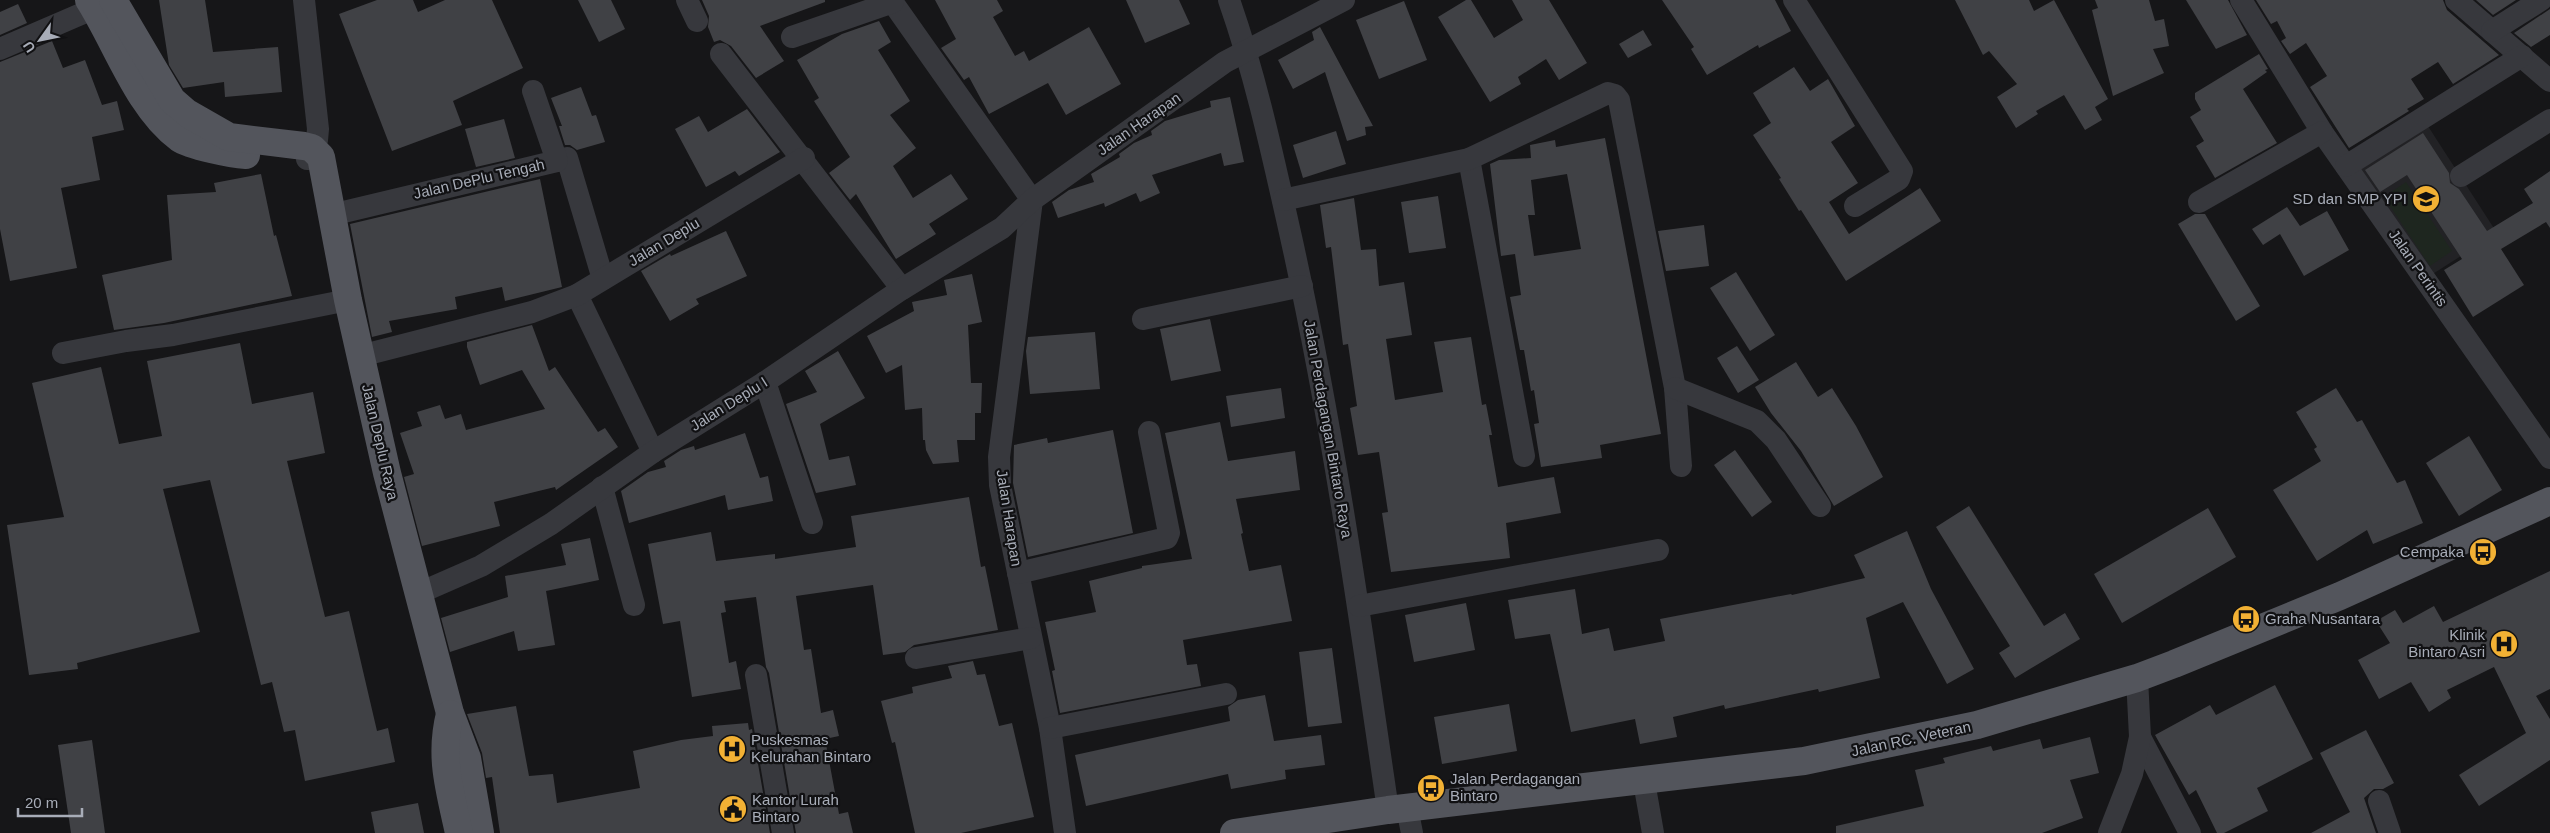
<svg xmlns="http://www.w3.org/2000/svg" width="2550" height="833" font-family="Arial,sans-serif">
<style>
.built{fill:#222225}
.green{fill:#1e261f}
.building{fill:#404145;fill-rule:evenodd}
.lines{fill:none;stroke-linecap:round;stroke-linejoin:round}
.minor{stroke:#37383d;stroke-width:22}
.major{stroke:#53555c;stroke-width:28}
.labels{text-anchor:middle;stroke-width:4.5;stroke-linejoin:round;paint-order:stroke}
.street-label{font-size:15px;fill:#a8adb8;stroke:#111113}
.poi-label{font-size:15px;fill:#a8adb8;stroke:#111113;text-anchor:start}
</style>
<rect width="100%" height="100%" fill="#161618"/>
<path class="built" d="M2424,120L2497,233L2428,277L2355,165Z"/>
<path class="green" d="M2406,182L2452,251L2430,266L2384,197Z"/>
<g class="building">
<path d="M159,0H205L213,52L278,47L282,92L225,97L224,82L183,88L169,65Z"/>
<path d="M377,0H413L418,12L445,0H492L523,68L453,101L462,125L392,151L339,14Z"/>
<path d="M578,0H611L625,29L599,42Z"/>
<path d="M702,0H825V2L760,26L784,61L756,78L731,46L720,40L714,42L708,27L709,16Z"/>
<path d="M935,0H997L1003,11L993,17L1015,56L1024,51L1029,61L1089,27L1121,84L1066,115L1048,83L989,114L969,77L964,80L941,48L956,39Z"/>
<path d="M1126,0H1179L1190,24L1145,43Z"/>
<path d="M1466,0H1471L1494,38L1523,20L1512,0H1549L1587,63L1559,80L1546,59L1518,77L1521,84L1490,102L1438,17Z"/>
<path d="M1662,0H1775L1791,31L1759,48L1758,45L1707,75L1691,49L1694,47Z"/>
<path d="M1955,0H2029L2034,11L2054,0L2108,99L2095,107L2102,120L2085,130L2064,95L2036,111L2038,114L2016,128L1997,97L2017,84L1989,51L1983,55Z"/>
<path d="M2095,0H2149L2155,21L2164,19L2169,46L2153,49L2164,73L2113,96L2092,10L2098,8Z"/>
<path d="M2186,0H2228L2247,35L2216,49Z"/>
<path d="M2256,0H2443L2447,10L2499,55L2453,84L2438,62L2411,79L2424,99L2407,109L2409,111L2349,148L2310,87L2327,76L2306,43L2290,54L2281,41L2286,38L2277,21L2271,24Z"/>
<path d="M2476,0H2516L2493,15Z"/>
<path d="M1404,1L1427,60L1379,79L1356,20Z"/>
<path d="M18,4L27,23L0,35V12Z"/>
<path d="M2550,9V35L2531,47L2514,33Z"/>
<path d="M879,21L891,42L878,50L910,101L890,115L916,148L893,166L913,198L951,174L968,199L929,224L936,234L896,259L856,194L850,200L829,173L850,157L814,101L819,98L797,60L842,34Z"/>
<path d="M1320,27L1373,126L1365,127L1366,135L1347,141L1325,72L1293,89L1278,60L1314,40L1312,32Z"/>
<path d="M1643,30L1652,45L1628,58L1619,44Z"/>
<path d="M52,41L63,68L85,60L102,105L117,101L124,130L92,137L100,180L61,188L77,268L10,281L0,229V62Z"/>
<path d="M2259,54L2268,69L2265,70L2267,72L2243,89L2277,143L2215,178L2196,146L2204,141L2190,117L2201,110L2195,99V93Z"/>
<path d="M1794,67L1810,91L1828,79L1855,126L1831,142L1858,183L1829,202L1849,234L1920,188L1941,221L1846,281L1801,210L1799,211L1779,179L1781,178L1753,135L1771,123L1753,93Z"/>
<path d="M581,87L592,116L596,115L605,142L577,150L570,145H565L559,126H562L551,98Z"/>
<path d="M1230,97L1244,162L1224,166L1221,153L1152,175L1160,193L1140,202L1136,193L1105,207L1104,203L1058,218L1052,202L1069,190L1094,182L1091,174L1120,157L1119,154L1134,143L1152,135L1151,131L1165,121L1211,107L1210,101Z"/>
<path d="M747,109L780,152L739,176L735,171L706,187L675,129L699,116L708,132Z"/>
<path d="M504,119L515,158L476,167L465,129Z"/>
<path d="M1336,131L1346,164L1303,178L1293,145Z"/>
<path d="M2423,133L2449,173L2450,183L2459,189L2487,231L2533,203L2524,189L2550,171V228L2546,222L2501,249L2524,285L2473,317L2444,270L2462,259L2407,175L2380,192L2365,170Z"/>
<path d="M1605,138L1661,434L1600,445L1602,458L1541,467L1534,424L1539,423L1534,390L1531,391L1524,350H1520L1510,297L1521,295L1515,254L1501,256L1490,164L1499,160L1531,158L1530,145L1555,140L1556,147ZM1567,174L1581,249L1534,256L1528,215H1535L1531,180Z"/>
<path d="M261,174L274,236L276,235L292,296L164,323L114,330L102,275L172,260L167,195L216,192L214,183Z"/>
<path d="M540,179L562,287L505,301L502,287L455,297L457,309L389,321L392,332L372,337L350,224Z"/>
<path d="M1438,196L1446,248L1409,253L1401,202Z"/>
<path d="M1354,198L1361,250L1376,249L1379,286L1404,282L1412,335L1386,339L1395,400L1443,392L1434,342L1471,337L1482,405L1486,404L1492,435H1489L1498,487L1554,477L1561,513L1506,523L1510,558L1391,572L1382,513L1388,512L1379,452L1358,455L1350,408L1357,406L1348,344L1343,345L1331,247L1326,248L1320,205Z"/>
<path d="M2287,207L2300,226L2327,211L2349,250L2304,276L2280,234L2263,245L2252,229Z"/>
<path d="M2195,214H2205L2260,306L2236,321L2178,224Z"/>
<path d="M1704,225L1709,266L1666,271L1658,231Z"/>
<path d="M726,231L747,276L696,299L699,304L670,321L641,271L670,254L671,256Z"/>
<path d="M1736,272L1775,335L1750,351L1710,288Z"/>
<path d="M972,274L982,322L968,325L971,383H982L981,413H975V440H957L959,462L933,464L926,450L925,440H923L922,408L905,410L902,365L886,373L867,336L914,311L912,302L947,295L944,280Z"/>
<path d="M1210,319L1221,371L1171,381L1160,329Z"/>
<path d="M532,325L549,371L555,367L598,432L605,428L618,447L556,490L555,487L494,502L500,526L422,546L404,477L414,474L400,433L422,426L417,412L440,405L445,419L461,414L466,430L545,409L522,370L480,385L467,347V342Z"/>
<path d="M1095,332L1100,389L1030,394L1026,351L1028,337Z"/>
<path d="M240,343L252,404L313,392L325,453L287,461L325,617L349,611L377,731L388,728L395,762L305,781L295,730L284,732L272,682L261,685L210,480L163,489L200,632L77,663L78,669L29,675L7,525L64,517L32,383L101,367L119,444L162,436L147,361Z"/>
<path d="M1737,346L1759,380L1738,393L1717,358Z"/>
<path d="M838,351L865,398L820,424L829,460L849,456L856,485L816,493L786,404L817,392L805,371Z"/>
<path d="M1796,362L1818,397L1832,388L1856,426L1883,477L1834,506L1801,451L1771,413L1755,387Z"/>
<path d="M1281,388L1285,418L1231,427L1226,396Z"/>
<path d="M2336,388L2357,422L2362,420L2397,483L2405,480L2423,523L2373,544L2367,530L2317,561L2273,490L2321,461L2314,449L2317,447L2296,412Z"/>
<path d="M1220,422L1228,461L1295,451L1300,490L1236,499L1243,533L1241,534L1249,571L1281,565L1292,621L1183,640L1187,665L1197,664L1201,686L1060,713L1052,671L1055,670L1045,622L1096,612L1089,581L1142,568V566L1192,559L1165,433Z"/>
<path d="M1113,430L1133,533L1028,557L1013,483L1014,445L1047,438L1048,443Z"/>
<path d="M745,433L760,478L768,476L773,501L728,510L725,495L629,523L621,491L648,472L666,467L664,461L681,450L694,446L695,450Z"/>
<path d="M2469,436L2502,490L2459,516L2426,463Z"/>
<path d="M1735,450L1772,502L1752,517L1714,465Z"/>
<path d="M969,497L981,567L985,566L998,630L914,645L905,652L883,655L873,585L796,596L804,650L811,649L821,713L833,710L839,736L825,739L839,814L848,812L853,833H796L769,673L766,667L756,597L724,601L726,612L721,613L729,663L736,661L741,689L692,697L680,621L663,624L648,544L711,532L716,561L775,554V559L856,547L851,516Z"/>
<path d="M1969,506L2044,626L2065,613L2080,639L2015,678L1999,653L2010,646L1936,527Z"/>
<path d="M2208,508L2236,557L2122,623L2094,574Z"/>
<path d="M1907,531L1931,589L1974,669L1947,684L1903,602L1866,618L1880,678L1819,692L1818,689L1725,709L1724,705L1673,717L1677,737L1640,744L1635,719L1571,732L1550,634L1515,639L1508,600L1575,589L1582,634L1609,628L1614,651L1665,641L1660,619L1791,594L1792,595L1865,578L1854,555Z"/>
<path d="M590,538L599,580L546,591L555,645L518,651L514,631L450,652L441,618L508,597L505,576L566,565L561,544Z"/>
<path d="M2550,571V689L2536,696L2550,719V760L2479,806L2459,775L2526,733L2494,667L2447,690L2451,698L2429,712L2411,682L2379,699L2358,660L2390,643L2376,621L2395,610L2403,623L2434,606L2443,622Z"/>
<path d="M1466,603L1475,650L1414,662L1405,615Z"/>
<path d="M1332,648L1342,723L1308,727L1299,652Z"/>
<path d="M973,661L977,675L985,674L999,726L1012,723L1034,817L961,833H915L895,742L892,743L881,701L913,693L912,687L952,678L948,666Z"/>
<path d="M2275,685L2313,759L2257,788L2268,811L2224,833H2217L2196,790L2189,795L2155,735L2210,705L2216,715Z"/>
<path d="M1265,695L1274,741L1321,735L1325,765L1285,770L1286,779L1231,789L1228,774L1086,806L1075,755L1230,721L1228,707L1238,700Z"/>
<path d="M1509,704L1517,751L1442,764L1434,717Z"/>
<path d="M516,706L529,776L553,774L557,803L640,788L633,751L681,740L713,736L712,726L748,723L749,730L752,729L770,833H500L492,777L486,778L482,753L467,714Z"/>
<path d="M2366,730L2394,783L2383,789H2374L2364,798L2376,833H2311L2350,812L2320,753Z"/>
<path d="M2090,737L2099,773L2070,780L2083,818L2042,833H1836V826L1924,806L1915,770L1945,763L1943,758L1991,746L1993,751L2040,739L2043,749Z"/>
<path d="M92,740L105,833H71L58,745Z"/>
<path d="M418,803L424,833H375L371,812Z"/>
</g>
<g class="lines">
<g class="minor">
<path d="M304,0L318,129L317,140L307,159"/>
<path d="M687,0L697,21"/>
<path d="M891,0L1032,200L999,457L1000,485L1050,728L1065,833"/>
<path d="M1229,0C1256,77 1273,157 1291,237C1333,426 1360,618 1388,810"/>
<path d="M1794,0L1902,171L1899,179L1855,206"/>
<path d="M2241,0L2322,132L2550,458"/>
<path d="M2456,0L2550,81"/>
<path d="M2492,31L2541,0"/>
<path d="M792,37L893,2"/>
<path d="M0,49L109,2"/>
<path d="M721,54L902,289"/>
<path d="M1469,159L1524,456"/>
<path d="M557,161L567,158L603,279"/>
<path d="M2346,166L2522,56"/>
<path d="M2461,176L2550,120"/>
<path d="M1283,200L1469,159L1608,93L1615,95L1619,100L1675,388L1681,466"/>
<path d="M2199,202L2322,132"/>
<path d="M331,215L557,161L533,91"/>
<path d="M577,295L653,452"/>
<path d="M1143,319L1302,286"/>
<path d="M63,353L126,341L173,335L348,300"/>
<path d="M360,356L532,312L577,295L804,158"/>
<path d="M765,382L812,523"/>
<path d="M1675,388L1757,421L1776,440L1820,506"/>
<path d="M602,487L634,605"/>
<path d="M1018,573L1167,538L1169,533L1149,432"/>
<path d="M417,594L481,566L551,524L653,452L765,382L902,289L1002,228L1032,200L1225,62L1344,0"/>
<path d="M1359,606L1658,550"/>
<path d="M916,658L1031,638"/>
<path d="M756,675L783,833"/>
<path d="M1050,728L1226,694"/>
<path d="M2140,737L2190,833"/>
<path d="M1644,782L1653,833"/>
<path d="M2379,801L2390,833"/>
<path d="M1407,808L1412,833"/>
<path d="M2109,833L2132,774L2140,737L2137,678"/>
</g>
<g class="major">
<path d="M89,0C116,42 138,108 179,138C191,146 231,154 246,155"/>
<path d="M113,0L172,100L187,113L229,137L304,146L312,148L321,157L348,300L387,473L450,713L467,758L480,833"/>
<path d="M450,714C439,757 450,791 459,833"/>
<path d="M1234,833L1388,810L1804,761L1977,725L2137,678L2174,664L2340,596L2550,501"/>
</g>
</g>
<defs>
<symbol id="school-disc" viewBox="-11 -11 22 22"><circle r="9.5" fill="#f2b134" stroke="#111113"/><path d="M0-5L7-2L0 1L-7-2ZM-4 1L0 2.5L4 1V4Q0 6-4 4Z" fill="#111"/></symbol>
<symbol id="bus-disc" viewBox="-11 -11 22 22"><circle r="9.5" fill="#f2b134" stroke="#111113"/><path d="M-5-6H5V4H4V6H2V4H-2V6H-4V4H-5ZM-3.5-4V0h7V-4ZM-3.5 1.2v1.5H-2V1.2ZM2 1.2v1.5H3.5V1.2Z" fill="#111"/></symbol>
<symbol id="hospital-disc" viewBox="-11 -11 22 22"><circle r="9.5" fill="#f2b134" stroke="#111113"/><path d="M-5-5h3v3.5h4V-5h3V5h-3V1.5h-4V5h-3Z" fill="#111"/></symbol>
<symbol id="civic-disc" viewBox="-11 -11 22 22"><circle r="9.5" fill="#f2b134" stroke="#111113"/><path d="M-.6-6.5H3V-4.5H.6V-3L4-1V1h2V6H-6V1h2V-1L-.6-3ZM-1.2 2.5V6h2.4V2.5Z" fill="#111"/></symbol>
</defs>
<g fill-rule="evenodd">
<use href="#school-disc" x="2410" y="183" width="32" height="32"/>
<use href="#bus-disc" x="2467" y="536" width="32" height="32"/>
<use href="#bus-disc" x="2230" y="603" width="32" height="32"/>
<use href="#hospital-disc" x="2488" y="628" width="32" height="32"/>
<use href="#hospital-disc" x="716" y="733" width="32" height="32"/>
<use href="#bus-disc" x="1415" y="772" width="32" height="32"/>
<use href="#civic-disc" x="717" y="793" width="32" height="32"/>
</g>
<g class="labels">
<g class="street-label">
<text transform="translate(1139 124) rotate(-35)" y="5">Jalan Harapan</text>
<text transform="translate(479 179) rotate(-13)" y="5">Jalan DePlu Tengah</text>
<text transform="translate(664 242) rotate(-31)" y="5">Jalan Deplu</text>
<text transform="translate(2418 268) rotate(55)" y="5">Jalan Perintis</text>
<text transform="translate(729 404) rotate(-32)" y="5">Jalan Deplu I</text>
<text transform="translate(1328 429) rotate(80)" y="5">Jalan Perdagangan Bintaro Raya</text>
<text transform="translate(380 442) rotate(77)" y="5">Jalan Deplu Raya</text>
<text transform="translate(1009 518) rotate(81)" y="5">Jalan Harapan</text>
<text transform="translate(1911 739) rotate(-12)" y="5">Jalan RC. Veteran</text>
</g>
<g class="poi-label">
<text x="2407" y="204" text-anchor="end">SD dan SMP YPI</text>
<text x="2464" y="557" text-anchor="end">Cempaka</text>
<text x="2265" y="624">Graha Nusantara</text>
<text x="2485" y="640" text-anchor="end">Klinik<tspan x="2485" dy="17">Bintaro Asri</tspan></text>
<text x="751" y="745">Puskesmas<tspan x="751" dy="17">Kelurahan Bintaro</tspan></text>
<text x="1450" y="784">Jalan Perdagangan<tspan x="1450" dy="17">Bintaro</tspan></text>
<text x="752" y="805">Kantor Lurah<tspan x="752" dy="17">Bintaro</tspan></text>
</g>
</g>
<g transform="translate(40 40) rotate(237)" stroke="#111113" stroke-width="4" paint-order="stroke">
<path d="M0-4L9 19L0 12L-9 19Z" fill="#a8adb8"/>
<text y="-8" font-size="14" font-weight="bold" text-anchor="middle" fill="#a8adb8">U</text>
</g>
<path d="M18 808v8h64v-8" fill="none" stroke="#a8adb8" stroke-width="2.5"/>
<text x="25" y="808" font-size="15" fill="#a8adb8" stroke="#111113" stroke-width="4" paint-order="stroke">20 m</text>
</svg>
